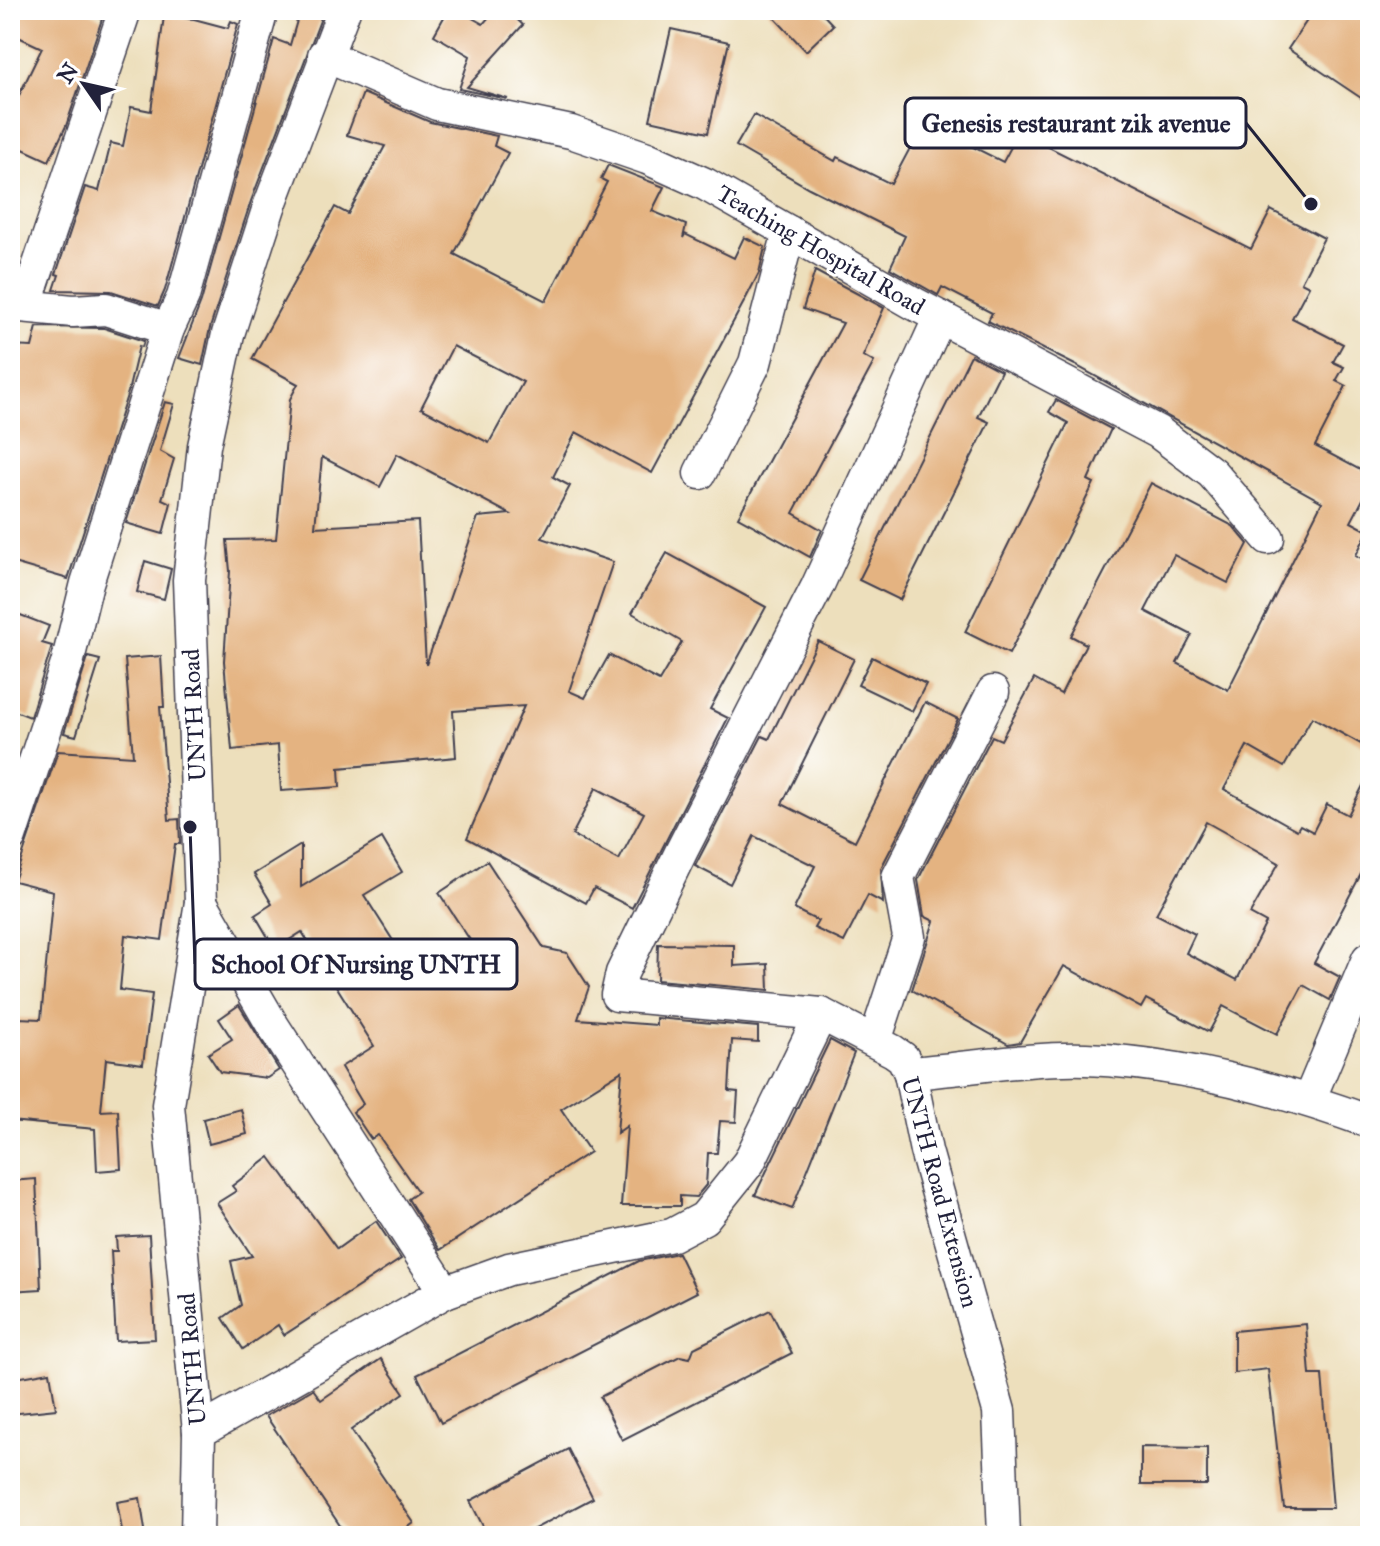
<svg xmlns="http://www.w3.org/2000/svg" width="1380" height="1546" font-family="'IM FELL Great Primer',serif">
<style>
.building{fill:#e4b381;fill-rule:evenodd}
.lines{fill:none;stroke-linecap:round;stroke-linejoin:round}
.minor-casing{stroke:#403e4e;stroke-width:35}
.minor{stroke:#fff;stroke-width:32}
.labels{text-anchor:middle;stroke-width:6;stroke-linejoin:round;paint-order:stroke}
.street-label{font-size:24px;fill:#22223b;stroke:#fff}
.leader{fill:none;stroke:#22223b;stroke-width:3}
.callout-dot{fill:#22223b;stroke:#fff;stroke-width:3}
.callout{fill:#fff;stroke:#22223b;stroke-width:3}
.callout-label{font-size:26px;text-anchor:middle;font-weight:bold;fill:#22223b}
</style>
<rect width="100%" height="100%" fill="#fff"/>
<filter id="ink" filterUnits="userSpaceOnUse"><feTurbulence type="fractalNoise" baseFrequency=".0125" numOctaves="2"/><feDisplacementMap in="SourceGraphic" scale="16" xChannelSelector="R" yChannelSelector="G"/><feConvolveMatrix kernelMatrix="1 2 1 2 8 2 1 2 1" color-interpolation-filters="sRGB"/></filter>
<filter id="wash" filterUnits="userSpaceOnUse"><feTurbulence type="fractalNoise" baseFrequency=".006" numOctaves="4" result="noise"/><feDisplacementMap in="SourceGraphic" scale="32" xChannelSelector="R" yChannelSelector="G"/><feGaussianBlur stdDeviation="1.8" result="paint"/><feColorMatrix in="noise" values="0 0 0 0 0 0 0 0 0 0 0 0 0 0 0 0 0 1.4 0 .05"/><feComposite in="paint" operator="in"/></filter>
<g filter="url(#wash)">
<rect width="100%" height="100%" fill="#eddfbc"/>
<g id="blocks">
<g class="building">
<path d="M10,10H84L102,19L66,126L49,161L10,143V114L42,48L10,33Z"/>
<path d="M300,10H324L251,201L210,328L202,365L179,358L201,302L274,39L290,45Z"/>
<path d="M448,10H458L483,24L495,10H507L523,25L467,87L508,99L459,89L470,56L434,35Z"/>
<path d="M767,10H819L833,25L806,51Z"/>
<path d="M1314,10H1370V104L1288,49Z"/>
<path d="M164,16L194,19L228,28L231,21L238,24L165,290L158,306L111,291L54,290L59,275L56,274L85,187L99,191L111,143L123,146L131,107L151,111Z"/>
<path d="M671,29L729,42L708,133L650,120Z"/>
<path d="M363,93L430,122L497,136L494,146L508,153L454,254L546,301L607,182L601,179L608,165L664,187L652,211L686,225L683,238L685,234L734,258L744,237L765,247L759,273L745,300L652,473L576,432L553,477L570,486L542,538L613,562L569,691L585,698L609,655L659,681L682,642L632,613L667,553L766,607L710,709L728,718L632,908L594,888L586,903L467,838L524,706L453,711L456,757L339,768L340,787L281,791L278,745L232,750L224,661L230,571L227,540L276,539L290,399L298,384L252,359L335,207L348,214L385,146L347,135ZM453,346L523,382L489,443L421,408ZM397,454L510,514L478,517L426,665L418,521L315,527L322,457L380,487ZM596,788L644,813L619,860L572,835Z"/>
<path d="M936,99L961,113L949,135L1003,162L1019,132L1251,249L1271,210L1324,238L1301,282L1309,286L1292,318L1343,344L1333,362L1344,367L1336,381L1346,386L1315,446L1370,475V486L1351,522L1368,531L1356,555L1370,563V749L1312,717L1284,767L1247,746L1224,789L1297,830L1300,825L1313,832L1327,804L1348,815L1370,772V857L1314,963L1340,977L1330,1000L1303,985L1277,1034L1223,1006L1209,1032L1146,999L1141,1008L1064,966L1020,1042L1008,1044L912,990L934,921L924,916L918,880L992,736L1001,740L1034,679L1061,694L1086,644L1071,636L1151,483L1233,526L1248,544L1228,583L1174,555L1145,611L1192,635L1177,663L1228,690L1322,502L1075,365L988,321L992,313L942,287L938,295L890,268L905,236L809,188L736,146L754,115L835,161L837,157L891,184ZM1206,822L1279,863L1250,914L1266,923L1237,980L1186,953L1195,934L1156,914Z"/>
<path d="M815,271L884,308L863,356L874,362L793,513L822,530L810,557L738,517L843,323L803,309Z"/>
<path d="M37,327L104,328L144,341L142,347L139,346L128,392L68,579L10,562V346L32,347Z"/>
<path d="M971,355L1001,371L978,417L989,422L900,600L859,580Z"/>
<path d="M1056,400L1111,429L1088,480L1094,483L1009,654L965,632L1068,423L1049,412Z"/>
<path d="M165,402L174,404L160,451L174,459L162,499L171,503L163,534L126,523Z"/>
<path d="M145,561L171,569L164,599L137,592Z"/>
<path d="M10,611L49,626L42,643L52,646L30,717L10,709Z"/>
<path d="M818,641L854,659L782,804L855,841L925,702L958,719L881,868L883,903L868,895L844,942L814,928L818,921L794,909L815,866L754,836L730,884L695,866L762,736L769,739Z"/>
<path d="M161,656L164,707H160L169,820L179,819L180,844H175L162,940L125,935L120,990L152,994L143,1064L106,1059L101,1111L118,1110L121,1169L97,1171L95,1129L10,1121V1044L17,1045L18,1018L41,1019L53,891L14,881L58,751L133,756L125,659Z"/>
<path d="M88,657L100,660L76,736L64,733Z"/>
<path d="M872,657L926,684L912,711L858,685Z"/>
<path d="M382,838L402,872L364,895L415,975L470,940L439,893L487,861L544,948L567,953L589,987L578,1019L656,1025V1018L758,1027V1042L732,1040L729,1091L738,1092L736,1122L720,1121L717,1153H708L706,1185L696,1197L680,1196V1206H621L627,1126L617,1133L622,1071L561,1109L590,1152L440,1250L408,1199L418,1192L378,1135L371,1139L353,1112L363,1104L341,1067L374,1046L302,932L275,949L255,915L272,904L254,874L301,845V887Z"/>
<path d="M658,944L734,945V966L768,964L769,990L657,980Z"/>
<path d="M239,1005L279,1070L267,1078L220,1072L208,1054L232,1039L219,1019Z"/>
<path d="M830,1040L854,1053L792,1209L755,1195Z"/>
<path d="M241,1109L247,1134L209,1144L203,1119Z"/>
<path d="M270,1157L337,1249L376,1221L401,1259L284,1335L278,1325L243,1349L223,1318L241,1305L231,1261L252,1256L217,1203L236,1191L232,1186Z"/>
<path d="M36,1179L41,1289L10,1291V1181Z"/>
<path d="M149,1235L155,1339L116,1341L111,1251H117L116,1237Z"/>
<path d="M678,1253L697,1292L441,1423L417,1375L639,1261Z"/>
<path d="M770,1310L792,1353L622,1440L600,1397L680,1356L690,1358L694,1348Z"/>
<path d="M1306,1324L1310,1375H1322L1333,1508H1284L1268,1369L1234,1373V1331Z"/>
<path d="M381,1359L404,1393L351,1430L414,1523L396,1536H347L266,1416L313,1389L321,1400Z"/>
<path d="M50,1372L56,1409L10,1414V1379Z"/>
<path d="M1141,1447L1207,1448V1485H1141Z"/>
<path d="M568,1449L593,1498L521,1536H488L470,1501Z"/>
<path d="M140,1498L146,1536H123L117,1502Z"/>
</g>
</g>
</g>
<g filter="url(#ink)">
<use href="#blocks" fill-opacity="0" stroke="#403e4e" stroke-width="2"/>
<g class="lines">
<defs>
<g id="minor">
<path d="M324,55L437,104L571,132L647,158L705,184L915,304L1158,432L1212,473L1268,538"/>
<path d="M10,305L73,311L106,309L168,329"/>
<path d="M25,306L125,10"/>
<path d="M700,473L755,363L789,232"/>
<path d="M10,837L67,664L87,583L168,329L183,297L262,10"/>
<path d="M201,902L273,1026L445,1292"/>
<path d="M821,1014L617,995L622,973L682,850L817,587L940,317"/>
<path d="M875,1041L909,937L898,877L993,692"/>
<path d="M910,1073C965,1069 1032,1057 1086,1059C1182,1063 1280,1089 1370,1122"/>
<path d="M1309,1100L1368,959"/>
<path d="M199,1432L445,1292L509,1269L672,1235L704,1218L749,1162L821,1014L893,1051L903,1058L910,1073L926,1151L999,1411L1004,1536"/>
<path d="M197,1536L199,1432L168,1105L201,902L189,580L204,446L228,334L269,207L344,10"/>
</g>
</defs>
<use href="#minor" class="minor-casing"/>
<use href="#minor" class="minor"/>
</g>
</g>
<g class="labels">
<g class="street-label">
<text transform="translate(821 250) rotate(30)" y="8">Teaching Hospital Road</text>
<text transform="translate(194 715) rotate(-93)" y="8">UNTH Road</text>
<text transform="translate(940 1192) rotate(75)" y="8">UNTH Road Extension</text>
<text transform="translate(192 1359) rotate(-95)" y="8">UNTH Road</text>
</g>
</g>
<path class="leader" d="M1311 204L1246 123M190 827L195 964"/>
<g class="callout-dot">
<circle cx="1311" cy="204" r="8"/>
<circle cx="190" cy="827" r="8"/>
</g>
<g class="callout">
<rect x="905" y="98" width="341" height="50" rx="8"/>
<rect x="195" y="939" width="322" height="50" rx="8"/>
</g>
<g class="callout-label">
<text x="1076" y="132">Genesis restaurant zik avenue</text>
<text x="356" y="973">School Of Nursing UNTH</text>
</g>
<rect width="1380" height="1546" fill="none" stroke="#fff" stroke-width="40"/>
<g transform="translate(84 84) rotate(304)" stroke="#ffffff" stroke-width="6" paint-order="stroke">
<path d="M0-6L14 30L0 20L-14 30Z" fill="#22223b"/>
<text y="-12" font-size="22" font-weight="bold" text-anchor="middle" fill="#22223b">N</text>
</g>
</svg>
